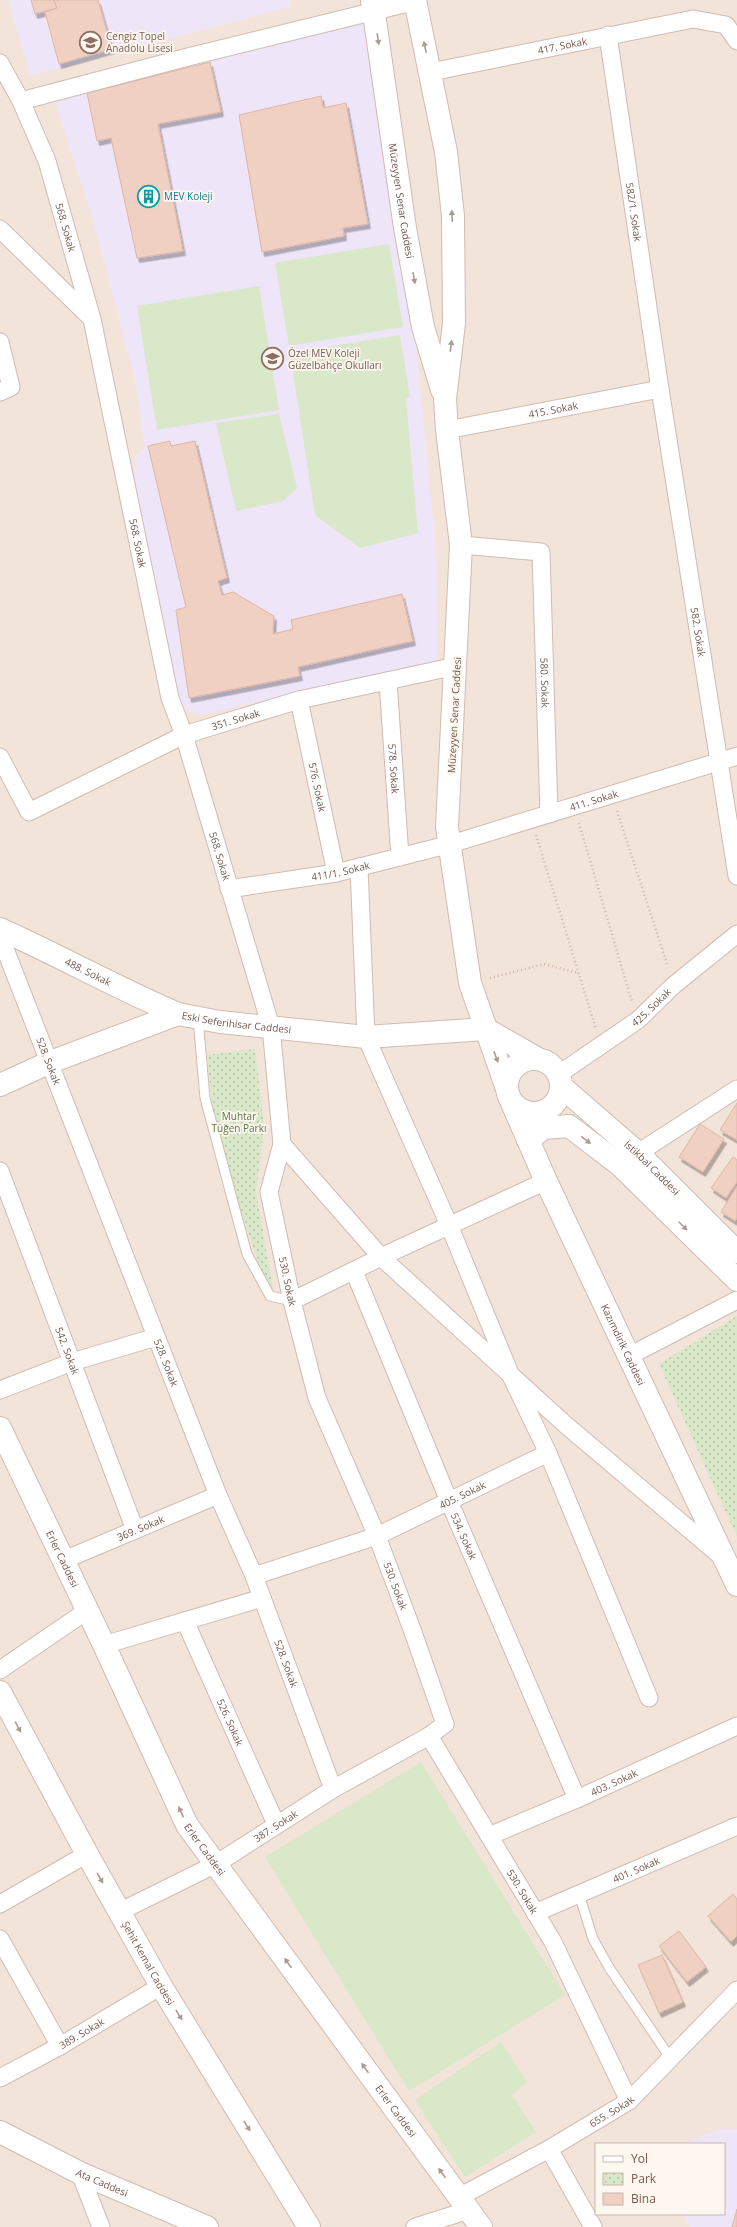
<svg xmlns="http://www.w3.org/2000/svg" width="737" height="2227" font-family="'Open Sans',sans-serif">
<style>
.residential{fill:#f2e4d8;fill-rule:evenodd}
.education{fill:#efe5f8}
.green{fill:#d8e8c8}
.park{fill:url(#park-dots)}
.building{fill:#efd0c2;stroke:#e0b5a4;filter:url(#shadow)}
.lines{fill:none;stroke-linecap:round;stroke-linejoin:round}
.lane-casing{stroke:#cfbcb2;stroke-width:11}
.street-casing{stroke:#cfbcb2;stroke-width:19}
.secondary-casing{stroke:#d1bbb0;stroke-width:24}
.path{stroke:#d4b3a5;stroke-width:2.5;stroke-dasharray:1 3;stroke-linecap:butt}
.lane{stroke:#fff;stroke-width:9}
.street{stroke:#fff;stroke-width:17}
.secondary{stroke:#fff;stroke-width:22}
.oneway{fill:#ac9b95}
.labels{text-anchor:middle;stroke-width:3.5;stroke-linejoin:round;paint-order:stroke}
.education-label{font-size:10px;fill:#785e54;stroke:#fef7ef;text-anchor:start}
.street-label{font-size:10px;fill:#74584e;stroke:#fef7ef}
.culture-label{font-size:10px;fill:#0d838f;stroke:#fef7ef;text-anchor:start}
.park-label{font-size:10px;fill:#5a7847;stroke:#fef7ef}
</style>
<defs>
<pattern id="park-dots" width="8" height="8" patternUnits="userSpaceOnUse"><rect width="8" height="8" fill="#d8e8c8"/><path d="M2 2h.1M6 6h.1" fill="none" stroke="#b4bfa5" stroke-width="1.8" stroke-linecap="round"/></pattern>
<filter id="shadow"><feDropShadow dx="2.5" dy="4.5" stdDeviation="0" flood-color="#0004"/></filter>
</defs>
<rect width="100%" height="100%" fill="#fbf2e9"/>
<path class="residential" d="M0,0H737V2227H0ZM596,2144H724V2214H596Z"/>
<g class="education">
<path d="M8,0H289L290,7L30,76Z"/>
<path d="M367,19L416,342L438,571V660L201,715L176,706L134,492L135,456L145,447L134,376L93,221L54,98Z"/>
<path d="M719,2129H737V2227H689L684,2214H724V2144H688V2142Z"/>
</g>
<g class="green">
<path d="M389,244L403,327L289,346L275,263Z"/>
<path d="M259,286L279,410L157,430L137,306Z"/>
<path d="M400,335L410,397L406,398L418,533L360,548L315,515L290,353Z"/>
<path d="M279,414L297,488L283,501L236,511L216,423Z"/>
<path d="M421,1762L565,1995L409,2091L265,1857Z"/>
<path d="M501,2042L527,2082L512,2095L536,2132L465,2177L415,2100Z"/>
</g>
<g class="park">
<path d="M255,1049L264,1128L256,1191L273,1290L270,1291L262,1274L236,1197L215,1126L207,1055Z"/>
<path d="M737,1316V1537L659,1364Z"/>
</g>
<g class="building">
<path d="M31,0H54L57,8L35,14Z"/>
<path d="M54,0H98L112,49L59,64L45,12L57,8Z"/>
<path d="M210,62L221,112L158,124L183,251L137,258L111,138L97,141L87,93Z"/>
<path d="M321,96L323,108L346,103L368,224L343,228L344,236L262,252L239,115Z"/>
<path d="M170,441L171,446L195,441L227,578L218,581L222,595L233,592L274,616L273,634L293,629L291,620L402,594L413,641L298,667L300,676L189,698L176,610L186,607L148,446Z"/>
<path d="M737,1103V1140L720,1130Z"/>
<path d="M700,1124L724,1139L703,1172L679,1157Z"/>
<path d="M733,1157L737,1160V1182L726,1198L711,1188Z"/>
<path d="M737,1186V1218L735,1221L721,1212Z"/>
<path d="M733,1894L737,1899V1936L731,1942L708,1916Z"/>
<path d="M679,1931L706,1967L687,1982L659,1946Z"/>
<path d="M662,1955L683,2002L659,2013L638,1965Z"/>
<path d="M737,2209V2227H732Z"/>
</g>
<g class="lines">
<defs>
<g id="lane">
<path d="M198,1018L205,1098L247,1254L270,1296L292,1301"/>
<path d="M579,1894L593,1939L610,1969L671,2059"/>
</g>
<g id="street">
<path id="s1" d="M608,35L660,389L737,876"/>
<path id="s2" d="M0,63L21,101L47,161L92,319L170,698L184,735L271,1027L282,1144L269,1192L292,1301L317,1398L377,1536L413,1632L445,1724L429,1736L553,1942L629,2101"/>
<path id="s3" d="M431,72L693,19L726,25L737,41"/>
<path d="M21,101L188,57L416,1"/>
<path d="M0,229L90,317"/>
<path d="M0,342L11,387L0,392"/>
<path id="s4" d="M447,430L660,389"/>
<path id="s5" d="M461,545L541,552L549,814"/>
<path id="s6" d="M388,681L400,857"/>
<path id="s7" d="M299,700L336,873"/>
<path id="s8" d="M0,757L29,812L184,735L299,700L456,666"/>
<path d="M359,867L366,1037L449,1225L511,1376L548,1453L649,1698"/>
<path id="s9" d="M229,889L336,873L451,844L737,756"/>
<path id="s10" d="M0,936L218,1495L254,1576L333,1789"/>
<path id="s11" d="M559,1074L638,1020L674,985L737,934"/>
<path d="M282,1144L381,1257L567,1426L722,1557"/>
<path d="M638,1153L737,1089"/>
<path id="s12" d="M0,1171L135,1530"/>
<path id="s13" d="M354,1271L449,1501L577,1799"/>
<path d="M292,1301L381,1257L546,1181"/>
<path d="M629,1356L737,1300"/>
<path d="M0,1390L72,1362L156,1337"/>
<path id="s14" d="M64,1560L218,1495"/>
<path id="s15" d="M254,1576L377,1536L548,1453"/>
<path id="s16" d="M185,1621L276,1824"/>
<path d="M104,1645L262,1598"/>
<path d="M0,1670L88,1610"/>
<path id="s17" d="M489,1836L577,1799L737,1726"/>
<path d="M0,1904L87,1854"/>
<path id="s18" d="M119,1912L216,1864L333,1789L429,1736"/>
<path id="s19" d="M535,1913L737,1826"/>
<path d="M0,1939L60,2046"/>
<path id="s20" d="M0,2078L60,2046L161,1986"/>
<path d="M549,2149L593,2227"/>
<path d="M80,2173L101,2227"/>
<path id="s21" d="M459,2197L549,2149L629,2101L737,1990"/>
<path d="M415,2227L469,2210"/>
</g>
<g id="secondary">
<path id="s22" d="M372,0L405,228L423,327L442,390"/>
<path d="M415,0L446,152L453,216L454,323L445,399L447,430L461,545L447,827L470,983L506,1086"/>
<path id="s23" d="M0,929C60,956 117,988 178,1014"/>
<path d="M486,1029L538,1059"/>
<circle cx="534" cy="1086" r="27"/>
<path id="s24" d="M0,1085L48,1063L178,1014L220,1022L366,1037L486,1029"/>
<path id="s25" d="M562,1087L638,1153L737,1252"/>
<path id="s26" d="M512,1103L546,1181L737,1585"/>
<path d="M528,1140L544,1128L569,1126L620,1165L737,1280"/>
<path id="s27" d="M0,1428L104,1645L187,1825L481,2227"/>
<path id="s28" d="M0,1692L87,1854L161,1986L309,2227"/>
<path id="s29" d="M0,2132L80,2173L207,2227"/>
</g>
</defs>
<use href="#lane" class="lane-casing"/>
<use href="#street" class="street-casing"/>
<use href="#secondary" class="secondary-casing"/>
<g class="path">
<path d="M617,811L668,967"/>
<path d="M579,823L632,1002"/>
<path d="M536,835L596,1029"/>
<path d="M490,978L544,964L578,973"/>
</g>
<use href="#lane" class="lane"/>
<use href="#street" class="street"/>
<use href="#secondary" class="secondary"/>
</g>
<defs><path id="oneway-solid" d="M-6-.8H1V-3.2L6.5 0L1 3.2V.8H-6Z"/></defs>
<g class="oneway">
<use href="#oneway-solid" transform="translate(378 39) rotate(82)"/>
<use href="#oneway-solid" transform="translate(425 47) rotate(-102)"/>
<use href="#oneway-solid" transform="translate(452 216) rotate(-93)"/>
<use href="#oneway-solid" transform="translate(414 278) rotate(80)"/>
<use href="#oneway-solid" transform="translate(451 346) rotate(-83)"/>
<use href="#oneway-solid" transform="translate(496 1057) rotate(70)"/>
<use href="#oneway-solid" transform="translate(586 1140) rotate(37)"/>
<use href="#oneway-solid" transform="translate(683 1226) rotate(45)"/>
<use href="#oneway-solid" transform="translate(18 1727) rotate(62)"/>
<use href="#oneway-solid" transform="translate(181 1812) rotate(-115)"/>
<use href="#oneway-solid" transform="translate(100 1878) rotate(60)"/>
<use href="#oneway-solid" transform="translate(288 1963) rotate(-126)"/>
<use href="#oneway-solid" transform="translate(179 2015) rotate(58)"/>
<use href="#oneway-solid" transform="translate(365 2068) rotate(-126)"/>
<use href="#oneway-solid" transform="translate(247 2126) rotate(58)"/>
<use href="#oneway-solid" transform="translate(442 2173) rotate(-126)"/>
</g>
<defs>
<symbol id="school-ring" viewBox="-11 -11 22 22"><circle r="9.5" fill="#fef7ef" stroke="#8d6e63" stroke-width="1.5"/><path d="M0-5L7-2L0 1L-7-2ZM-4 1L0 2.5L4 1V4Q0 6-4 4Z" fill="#8d6e63"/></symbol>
<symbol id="building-ring" viewBox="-11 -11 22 22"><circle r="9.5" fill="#fef7ef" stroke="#0f9aa8" stroke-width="1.5"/><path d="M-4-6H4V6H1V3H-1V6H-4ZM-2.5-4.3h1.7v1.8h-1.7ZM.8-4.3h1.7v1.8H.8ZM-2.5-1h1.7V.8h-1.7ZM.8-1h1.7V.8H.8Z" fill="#0f9aa8"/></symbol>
</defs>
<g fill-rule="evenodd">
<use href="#school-ring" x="78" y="30" width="25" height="25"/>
<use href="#building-ring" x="136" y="184" width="25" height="25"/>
<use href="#school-ring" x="260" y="346" width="25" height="25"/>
</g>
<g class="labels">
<g class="education-label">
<text x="106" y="40">Cengiz Topel<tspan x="106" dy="12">Anadolu Lisesi</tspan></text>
<text x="288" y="357">Özel MEV Koleji<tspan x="288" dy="12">Güzelbahçe Okulları</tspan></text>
</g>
<g class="street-label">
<text dy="4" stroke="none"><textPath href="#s3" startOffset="134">417. Sokak</textPath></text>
<text dy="4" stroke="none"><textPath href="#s22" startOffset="203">Müzeyyen Senar Caddesi</textPath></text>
<text dy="4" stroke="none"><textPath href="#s1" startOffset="179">582/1. Sokak</textPath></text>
<text dy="4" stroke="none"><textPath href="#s2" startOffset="178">568. Sokak</textPath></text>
<text dy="4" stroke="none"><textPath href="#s4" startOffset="108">415. Sokak</textPath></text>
<text dy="4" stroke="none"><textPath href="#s2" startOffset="502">568. Sokak</textPath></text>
<text dy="4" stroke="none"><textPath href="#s1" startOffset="604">582. Sokak</textPath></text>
<text dy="4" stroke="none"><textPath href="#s5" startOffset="211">580. Sokak</textPath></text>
<text transform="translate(454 715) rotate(-87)" y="4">Müzeyyen Senar Caddesi</text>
<text dy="4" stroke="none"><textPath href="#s8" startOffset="289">351. Sokak</textPath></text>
<text dy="4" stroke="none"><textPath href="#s6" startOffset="88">578. Sokak</textPath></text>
<text dy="4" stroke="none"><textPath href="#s7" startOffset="89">576. Sokak</textPath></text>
<text dy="4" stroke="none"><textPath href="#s9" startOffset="376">411. Sokak</textPath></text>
<text dy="4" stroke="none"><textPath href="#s2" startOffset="826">568. Sokak</textPath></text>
<text dy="4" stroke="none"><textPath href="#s9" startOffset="113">411/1. Sokak</textPath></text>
<text dy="4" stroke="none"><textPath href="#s23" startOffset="98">488. Sokak</textPath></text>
<text dy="4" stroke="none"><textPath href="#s11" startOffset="114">425. Sokak</textPath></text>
<text dy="4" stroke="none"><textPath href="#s24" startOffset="251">Eski Seferihisar Caddesi</textPath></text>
<text dy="4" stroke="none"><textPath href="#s10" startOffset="134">528. Sokak</textPath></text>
<text dy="4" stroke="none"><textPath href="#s25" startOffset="121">İstikbal Caddesi</textPath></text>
<text dy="4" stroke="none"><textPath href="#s2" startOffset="1263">530. Sokak</textPath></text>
<text dy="4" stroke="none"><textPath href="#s26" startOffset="266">Kazımdirik Caddesi</textPath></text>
<text dy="4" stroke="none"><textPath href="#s12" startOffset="192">542. Sokak</textPath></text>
<text dy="4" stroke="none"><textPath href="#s10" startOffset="458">528. Sokak</textPath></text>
<text dy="4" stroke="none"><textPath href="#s15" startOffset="224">405. Sokak</textPath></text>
<text dy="4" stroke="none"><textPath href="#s14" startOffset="83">369. Sokak</textPath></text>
<text dy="4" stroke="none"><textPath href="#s13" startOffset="287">534. Sokak</textPath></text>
<text dy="4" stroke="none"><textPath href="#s27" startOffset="145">Erler Caddesi</textPath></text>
<text dy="4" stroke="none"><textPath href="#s2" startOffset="1587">530. Sokak</textPath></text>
<text dy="4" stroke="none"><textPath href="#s10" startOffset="782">528. Sokak</textPath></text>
<text dy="4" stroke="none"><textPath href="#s16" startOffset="111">526. Sokak</textPath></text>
<text dy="4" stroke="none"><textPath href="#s17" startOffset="136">403. Sokak</textPath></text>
<text dy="4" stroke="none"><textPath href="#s18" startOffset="179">387. Sokak</textPath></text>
<text dy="4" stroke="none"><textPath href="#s27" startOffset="469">Erler Caddesi</textPath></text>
<text dy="4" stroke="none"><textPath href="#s19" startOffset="110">401. Sokak</textPath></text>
<text dy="4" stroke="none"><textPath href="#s2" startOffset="1935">530. Sokak</textPath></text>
<text dy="4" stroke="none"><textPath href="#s28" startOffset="309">Şehit Kemal Caddesi</textPath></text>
<text dy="4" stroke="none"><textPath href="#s20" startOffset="93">389. Sokak</textPath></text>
<text dy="4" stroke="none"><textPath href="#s27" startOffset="793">Erler Caddesi</textPath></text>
<text dy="4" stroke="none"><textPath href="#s21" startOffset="175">655. Sokak</textPath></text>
<text dy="4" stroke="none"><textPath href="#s29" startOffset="114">Ata Caddesi</textPath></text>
</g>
<g class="culture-label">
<text x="164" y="200">MEV Koleji</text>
</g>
<g class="park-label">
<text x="239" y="1120">Muhtar<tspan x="239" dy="12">Tüğen Parkı</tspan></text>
</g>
</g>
<rect x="595" y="2143" width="130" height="72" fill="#fef7ef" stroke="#c7b7af"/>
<rect x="603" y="2156" width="20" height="6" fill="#ffffff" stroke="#c7b7af"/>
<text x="631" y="2163" font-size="12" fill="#74584e">Yol</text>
<rect x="603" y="2173" width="20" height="12" fill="url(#park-dots)" stroke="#c7b7af"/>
<text x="631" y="2183" font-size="12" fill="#74584e">Park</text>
<rect x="603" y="2193" width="20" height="12" fill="#efd0c2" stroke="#c7b7af"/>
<text x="631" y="2203" font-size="12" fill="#74584e">Bina</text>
</svg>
